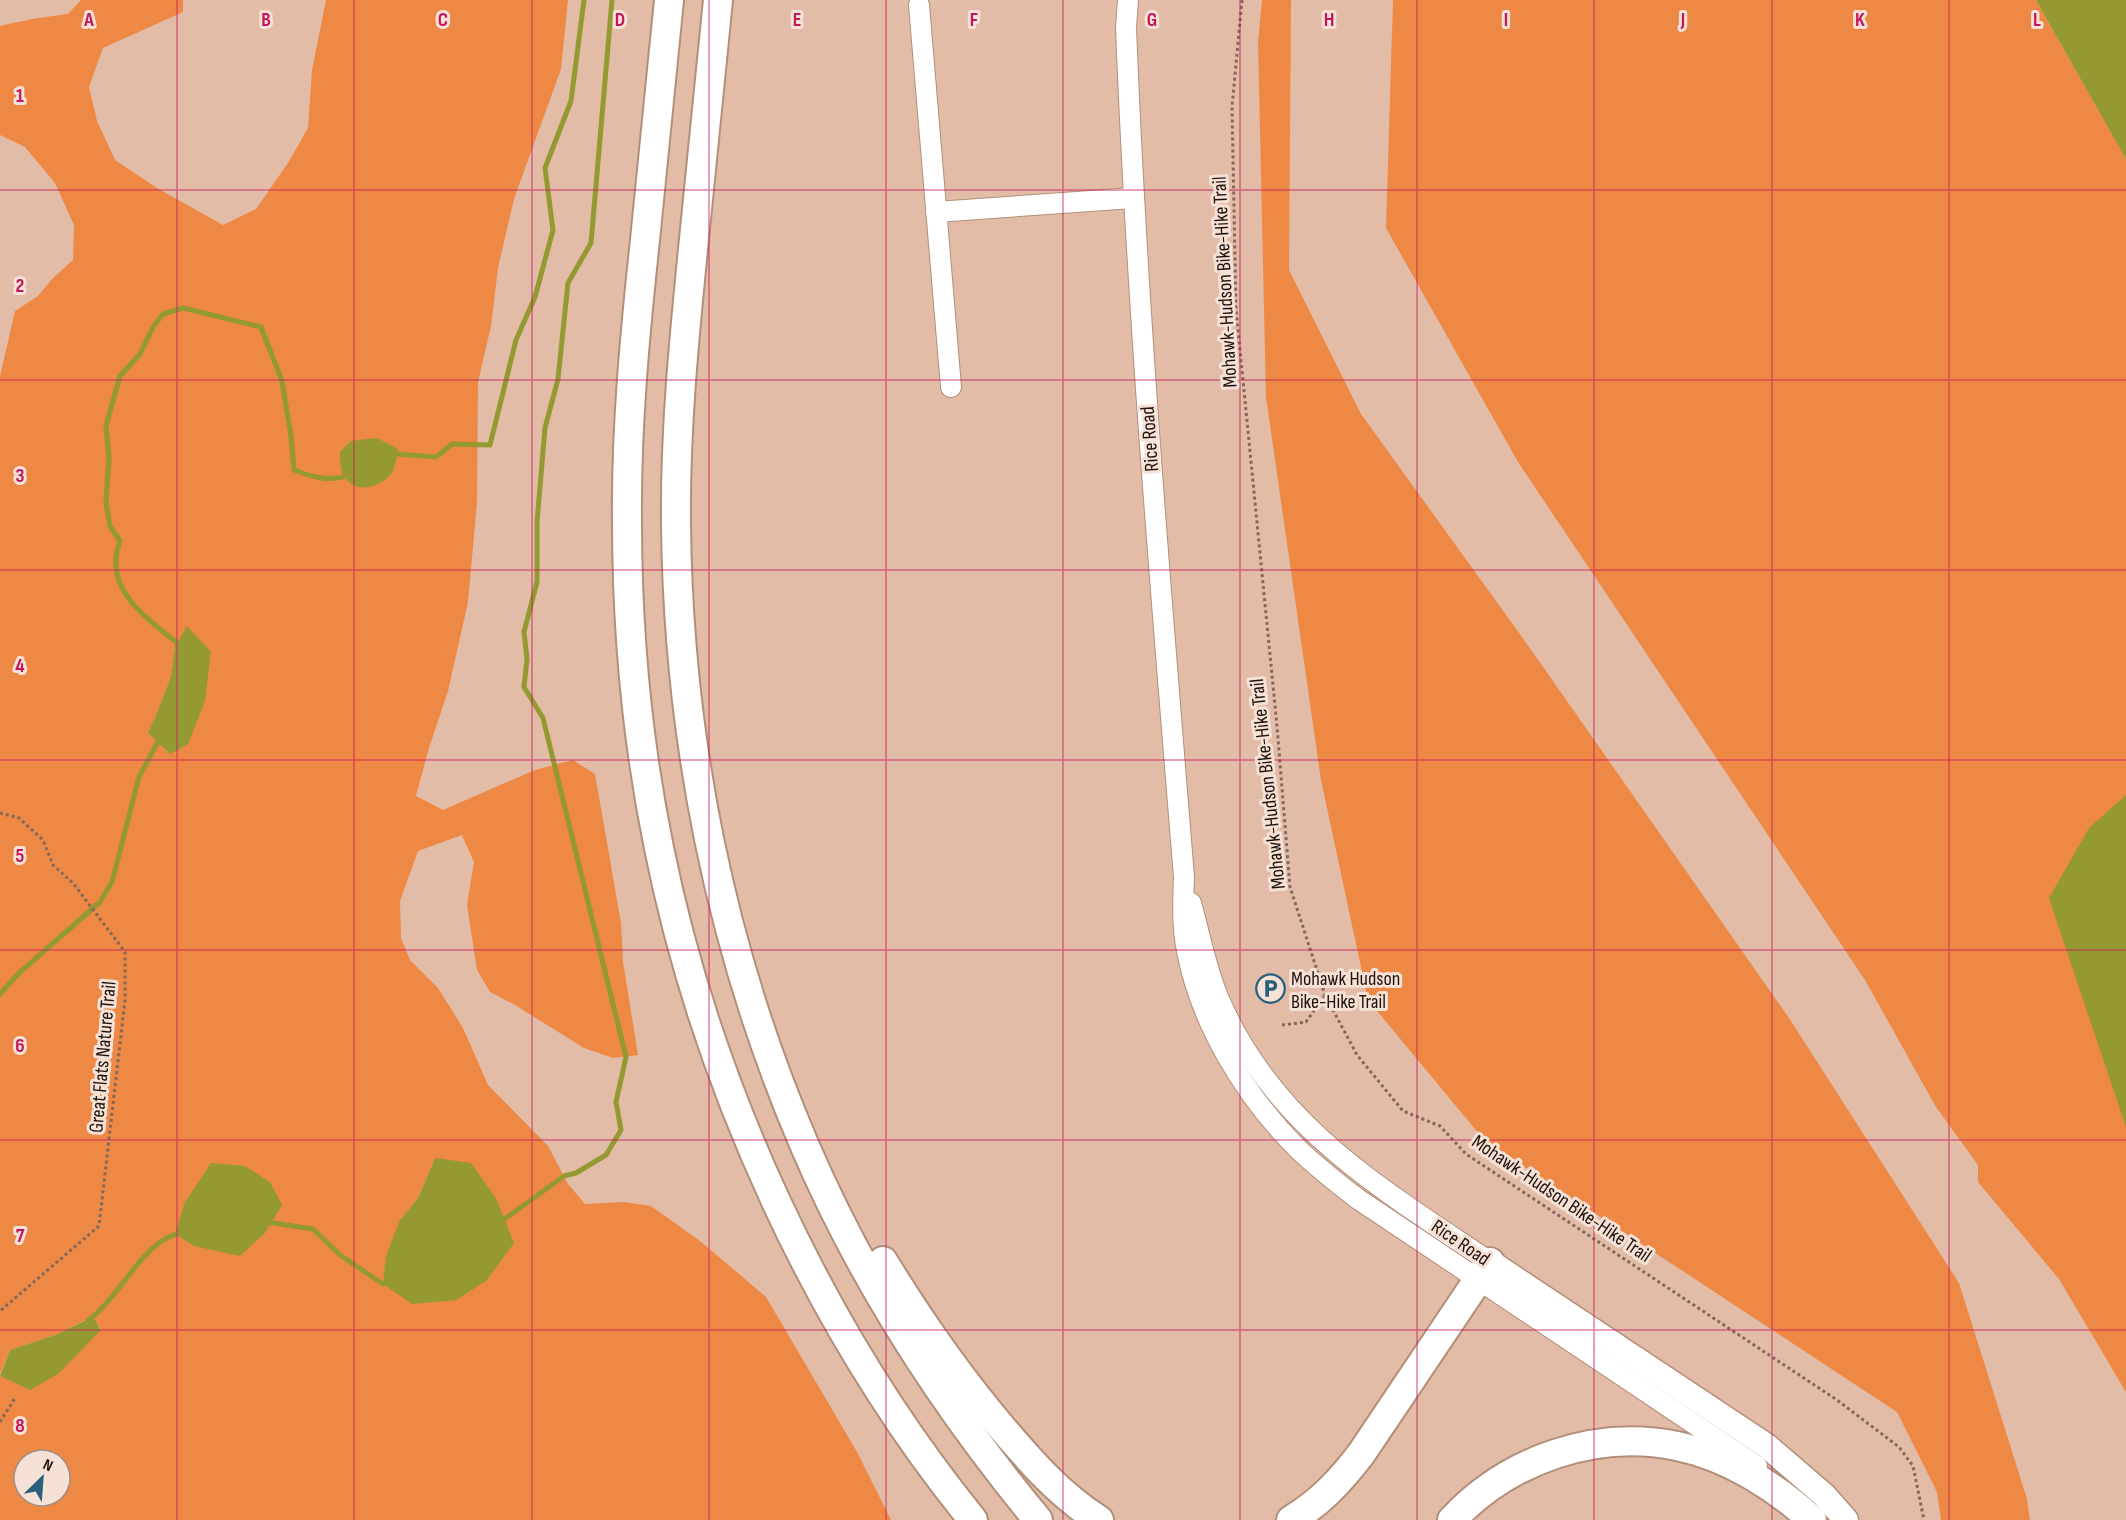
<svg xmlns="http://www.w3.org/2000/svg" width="2126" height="1520" font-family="'Sofia Sans Condensed',sans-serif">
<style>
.green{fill:#ed8845;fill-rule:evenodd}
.water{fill:#949932}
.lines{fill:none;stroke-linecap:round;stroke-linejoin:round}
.stream{stroke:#949932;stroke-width:5}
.minor-casing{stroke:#b38f7a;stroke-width:22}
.major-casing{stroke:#b38f7a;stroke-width:27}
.highway-casing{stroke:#b38f7a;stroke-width:32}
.path{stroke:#83695a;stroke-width:3;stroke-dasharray:3 3;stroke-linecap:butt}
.minor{stroke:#fff;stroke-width:20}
.major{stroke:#fff;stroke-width:24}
.highway{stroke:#fff;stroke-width:28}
.grid{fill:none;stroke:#c2185b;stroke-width:1.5;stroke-opacity:0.55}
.labels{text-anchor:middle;stroke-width:6;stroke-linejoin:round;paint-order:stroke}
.street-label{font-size:20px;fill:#20130b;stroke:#f5e1d6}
.poi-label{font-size:20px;fill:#20130b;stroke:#f5e1d6;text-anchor:start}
.grid-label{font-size:20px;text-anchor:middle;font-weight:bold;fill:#c2185b;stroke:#f5e1d6;stroke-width:6;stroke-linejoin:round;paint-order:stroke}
</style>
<rect width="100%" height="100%" fill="#e2bca6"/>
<g class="green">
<path d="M81,0H183V12L103,48L89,87L97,121L115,160L157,188L223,225L256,209L288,163L308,128L312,70L326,0H568L561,69L514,199L498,268L491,326L478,382L477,502L468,602L448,691L429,748L416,796L443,810L535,770L573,760L595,774L621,923L623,962L638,1055L613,1058L584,1048L515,1005L490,992L477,970L467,905L474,862L462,835L418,851L400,901L401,938L410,960L438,988L463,1028L488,1085L548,1146L568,1184L585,1204L624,1202L651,1206L700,1241L766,1297L857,1452L891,1520H0V1376L30,1389L82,1347L101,1329L92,1317L55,1335L10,1350L0,1374V376L15,311L38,296L52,279L73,260L74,225L55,183L25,147L0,135V26L32,19L68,14ZM188,626L170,754L148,733L159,708L171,676L175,646ZM435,1158L456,1300L400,1220L418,1198ZM211,1163L281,1205L265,1233ZM24,1460H60V1496H24Z"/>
<path d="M1262,0H1291L1289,270L1361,414L1527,644L1789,1018L1959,1283L2027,1499L2030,1520H1941L1937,1492L1897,1412L1485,1141L1368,1000L1321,780L1266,397L1258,42Z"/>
<path d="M1393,0H2036L2126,159V1392L2059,1279L1978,1182V1165L1936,1107L1865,980L1518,462L1386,228Z"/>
</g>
<g class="water">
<path d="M2036,0H2126V159L2114,138Z"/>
<path d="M377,438L398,449C397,455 396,462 394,468C389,483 364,494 350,483C340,476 340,463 340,452L351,441Z"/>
<path d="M187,626L211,652L205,701L188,744L170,754L148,733L159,708L171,676L175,646Z"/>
<path d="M2126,795V1127L2049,898L2089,828Z"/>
<path d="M435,1158L471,1163L496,1198L514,1243L486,1281L456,1300L412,1304L383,1284L386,1256L400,1220L418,1198Z"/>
<path d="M211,1163L245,1166L270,1182L282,1205L265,1233L240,1256L194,1246L175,1234L185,1202Z"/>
<path d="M93,1317L101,1330L58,1374L30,1390L0,1376L10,1350L55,1335Z"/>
</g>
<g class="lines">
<g class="stream">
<path d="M390,457L397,454L436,457L452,444L490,445L516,340L535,297L553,230L545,168L571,101L584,0"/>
<path d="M179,650L177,643C152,622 113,597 116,559C116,553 118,547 120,541L110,526L106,503L109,458L106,426L120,376L140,354L153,327L163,314L183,308L261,327L282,381L291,436L294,470C312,477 332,483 351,474"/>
<path d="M0,994L18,974L100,902L112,882L139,777L161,736"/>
<path d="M267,1222L313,1229L340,1255L383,1284L387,1282"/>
<path d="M499,1223L564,1176L576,1173L606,1155L621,1130L616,1102L626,1057L543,718L524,687L527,659L524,632L537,582V522L545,428L558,379L568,283L591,243L612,0"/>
<path d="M88,1320C118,1301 144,1238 181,1233"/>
</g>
<defs>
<g id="minor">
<path d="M1128,0L1126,27C1137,311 1161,594 1184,877C1183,901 1182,927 1187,951C1201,1024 1245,1096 1298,1149C1317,1167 1337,1183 1358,1199L1757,1466"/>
<path d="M919,5L951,387"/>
<path d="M936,212L1133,198"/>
<path d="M1191,903C1200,935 1206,969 1219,999C1273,1126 1382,1189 1490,1262"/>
</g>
<path id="major" d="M1490,1262L1767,1446L1824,1495L1846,1520"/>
<g id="highway">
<path d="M669,0C661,80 653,160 645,240C635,333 626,427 627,521C627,630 637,741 659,848C707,1086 820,1332 973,1520"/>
<path d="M718,0C710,83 702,166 693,249C684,340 675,431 676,523C678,736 720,948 804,1144C862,1280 944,1406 1038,1520"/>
<path d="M883,1261C919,1320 958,1376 1003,1429C1032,1463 1060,1495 1099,1520"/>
<path d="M1291,1520C1320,1503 1341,1480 1361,1454L1490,1262"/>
<path d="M1452,1520C1508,1460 1595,1429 1677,1446C1727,1456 1775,1486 1812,1520"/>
</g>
</defs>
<use href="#minor" class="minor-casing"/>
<use href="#major" class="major-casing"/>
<use href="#highway" class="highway-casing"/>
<g class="path">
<path d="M1242,0L1232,107L1236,309L1277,726L1290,887L1325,995L1357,1055L1403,1111L1440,1126L1466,1154L1837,1400L1899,1447L1913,1466L1924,1520"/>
<path d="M0,813L19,818L43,840L53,865L73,883L125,952V1000L99,1226L0,1311"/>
<path d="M1282,1025L1306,1022L1325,995"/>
<path d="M0,1422L15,1398"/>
</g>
<use href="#minor" class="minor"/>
<use href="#major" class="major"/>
<use href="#highway" class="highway"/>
</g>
<path class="grid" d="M177,0V1520M354,0V1520M532,0V1520M709,0V1520M886,0V1520M1063,0V1520M1240,0V1520M1417,0V1520M1594,0V1520M1772,0V1520M1949,0V1520M0,190H2126M0,380H2126M0,570H2126M0,760H2126M0,950H2126M0,1140H2126M0,1330H2126"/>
<defs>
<symbol id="parking-ring" viewBox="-11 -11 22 22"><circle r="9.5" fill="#f5e1d6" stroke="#29607b" stroke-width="1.5"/><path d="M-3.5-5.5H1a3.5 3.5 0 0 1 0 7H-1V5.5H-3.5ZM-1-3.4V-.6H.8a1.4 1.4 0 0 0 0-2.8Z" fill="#29607b"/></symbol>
</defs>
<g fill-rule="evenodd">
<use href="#parking-ring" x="1254" y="972" width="33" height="33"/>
</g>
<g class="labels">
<g class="street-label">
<text transform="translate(1224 282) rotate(-93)" y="7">Mohawk-Hudson Bike-Hike Trail</text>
<text transform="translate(1149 439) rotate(-94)" y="7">Rice Road</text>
<text transform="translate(1267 784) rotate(-96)" y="7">Mohawk-Hudson Bike-Hike Trail</text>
<text transform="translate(102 1057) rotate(-85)" y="7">Great Flats Nature Trail</text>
<text transform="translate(1562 1198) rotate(34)" y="7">Mohawk-Hudson Bike-Hike Trail</text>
<text transform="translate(1461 1242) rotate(34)" y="7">Rice Road</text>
</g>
<g class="poi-label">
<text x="1291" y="985">Mohawk Hudson<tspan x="1291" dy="23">Bike-Hike Trail</tspan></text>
</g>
</g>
<g class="grid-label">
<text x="89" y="26">A</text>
<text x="266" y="26">B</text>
<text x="443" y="26">C</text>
<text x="620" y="26">D</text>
<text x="797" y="26">E</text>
<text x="974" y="26">F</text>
<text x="1152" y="26">G</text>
<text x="1329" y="26">H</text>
<text x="1506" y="26">I</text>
<text x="1683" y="26">J</text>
<text x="1860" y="26">K</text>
<text x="2037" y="26">L</text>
<text x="20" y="102">1</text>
<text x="20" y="292">2</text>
<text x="20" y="482">3</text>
<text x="20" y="672">4</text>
<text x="20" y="862">5</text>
<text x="20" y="1052">6</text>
<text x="20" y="1242">7</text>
<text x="20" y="1432">8</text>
</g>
<g transform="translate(42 1478) rotate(25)"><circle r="28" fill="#f5e1d6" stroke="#a08f85" stroke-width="1.5"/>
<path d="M0-4.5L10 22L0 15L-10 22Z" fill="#29607b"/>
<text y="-9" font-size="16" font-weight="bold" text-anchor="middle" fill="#20130b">N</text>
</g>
</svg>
